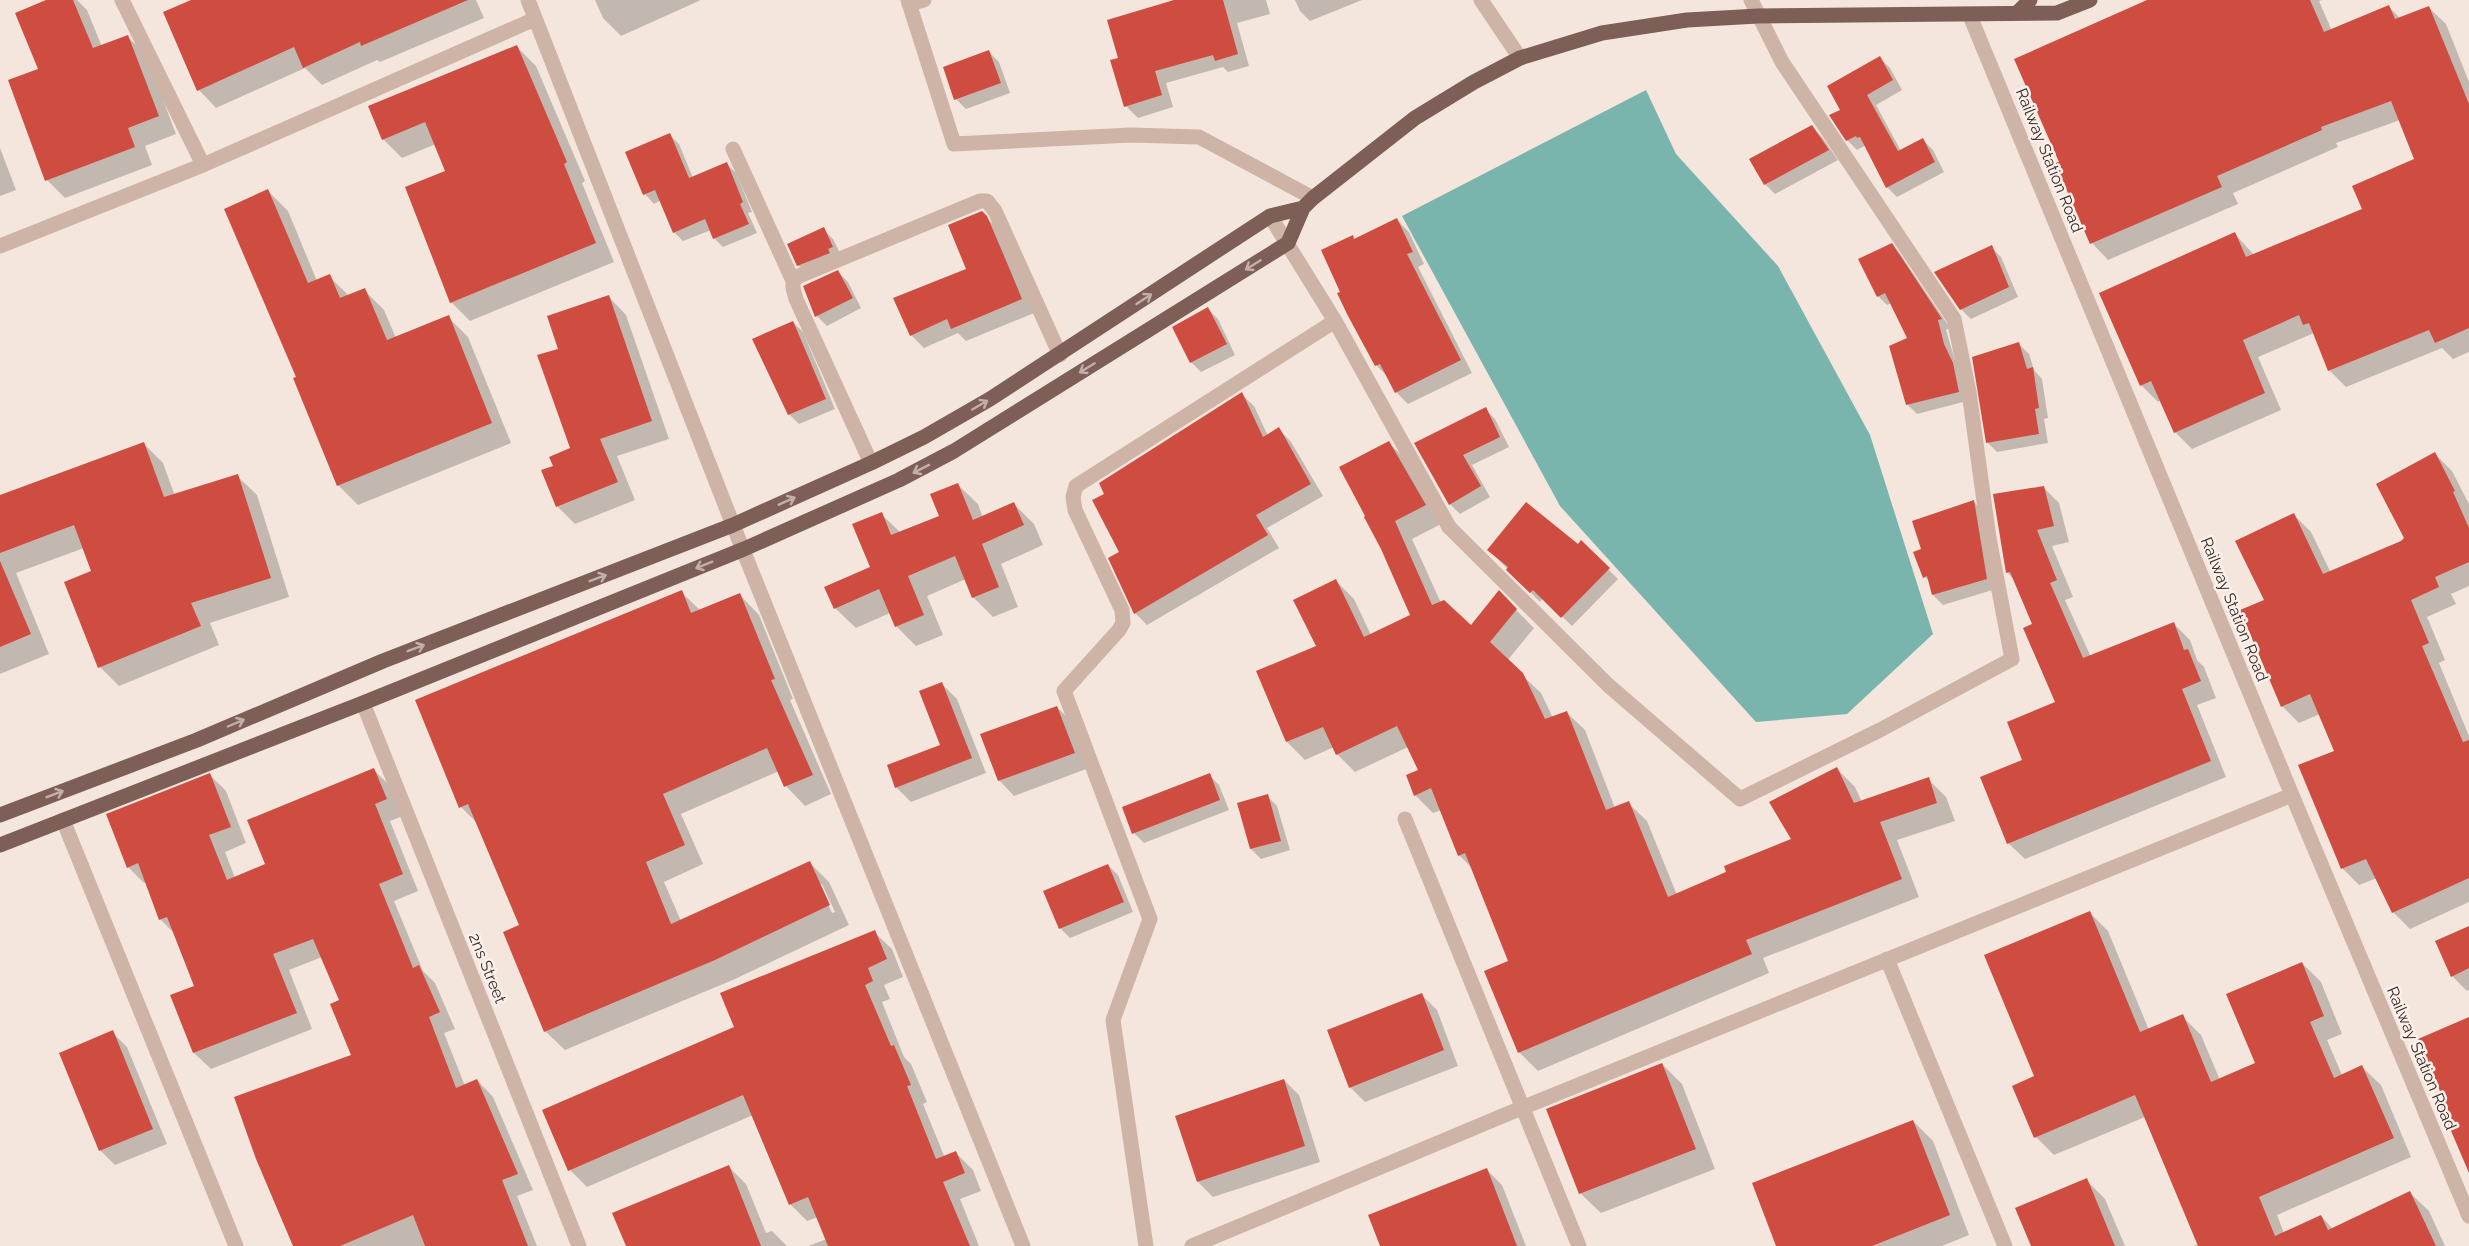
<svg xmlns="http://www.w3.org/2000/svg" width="2469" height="1246" font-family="Raleway,sans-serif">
	<rect width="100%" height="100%" fill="#f4e6dd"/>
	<path fill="#79b4ad" d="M1646,90L1676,154L1778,266L1870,435L1933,634L1847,714L1756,722L1560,506L1402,216Z"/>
	<path fill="#0003" fill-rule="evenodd" d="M50,0H77L87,10L102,47L128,37L146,55L176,134L145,146L152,165L65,198L47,180L40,70Z
		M194,0H476L484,18L380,62L377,60L322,85L305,68L216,108L199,90Z
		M595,0H701L621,36L603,18Z
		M1173,0H1266L1270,14L1237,23L1249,66L1228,72L1223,67L1166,83L1173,107L1138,118L1126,106L1120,59Z
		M1295,0H1362L1310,21L1300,11Z
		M2151,0H2322L2319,1L2332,31L2389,7L2401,19L2429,8L2446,24L2469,82V352L2453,359L2442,348L2346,387L2329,370L2314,333L2258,357L2281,410L2192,449L2175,432L2161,400L2158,402L2141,385L2235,234L2254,255L2363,209L2416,159L2400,120L2336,143L2338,147L2233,193L2238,204L2108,260L2092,243L2057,164L2061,162Z
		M517,47L536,66L585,181L582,183L614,262L470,321L451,302L447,172L436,144L402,158L383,139Z
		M989,52L999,62L1010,93L966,109L956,99Z
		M1880,58L1890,68L1902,90L1876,105L1901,151L1923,140L1933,150L1944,172L1897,197L1887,187L1866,145L1857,150L1847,140L1842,110Z
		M1812,127L1822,137L1838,160L1775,194L1765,184Z
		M670,135L679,144L693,178L727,164L736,173L752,212L748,213L757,233L723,247L714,238L711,230L683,241L674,232L661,200L654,204L645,194Z
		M0,148L16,190L0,196Z
		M268,191L288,211L317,281L329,276L349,296L364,290L384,310L396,338L448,317L468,337L511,443L358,505L338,485L298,378Z
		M982,213L995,226L1034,313L966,341L958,333L924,348L911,335L968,269Z
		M1397,220L1409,232L1424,264L1418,267L1472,373L1408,404L1396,392L1389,378L1376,365L1342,292L1352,237L1355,240Z
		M823,229L833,239L842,257L808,275L798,265Z
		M1891,245L1900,254L1950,328L1946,330L1967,401L1917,414L1907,404L1909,339L1892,303L1887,305L1878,296Z
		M1991,247L2001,257L2018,297L1971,319L1961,309Z
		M838,272L848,282L861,308L827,326L817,316Z
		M609,297L626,315L669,439L617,456L635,500L575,524L558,507L543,471L555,466L572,449L560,350Z
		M1208,309L1218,319L1235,355L1201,372L1191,362Z
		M793,322L803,332L835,409L799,424L789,414Z
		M2019,344L2029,354L2034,370L2042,379L2048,418L2044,419L2048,443L1997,452L1987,442Z
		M1241,394L1254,406L1268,436L1279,429L1291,442L1323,496L1267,528L1279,548L1147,625L1135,613L1106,494Z
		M1485,409L1495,419L1509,447L1472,465L1490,497L1460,514L1450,504L1416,444Z
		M1389,443L1407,461L1443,523L1412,539L1441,603L1471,627L1499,593L1534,628L1507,661L1541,693L1553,718L1566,712L1585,730L1615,808L1628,803L1647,821L1677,895L1793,840L1837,769L1855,787L1862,802L1928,779L1946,797L1955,821L1897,840L1919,897L1763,958L1769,973L1538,1071L1520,1053L1486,972L1510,962L1472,868L1459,855L1441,810L1433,813L1415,795L1420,771L1408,747L1355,772L1337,754L1334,747L1305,760L1287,742L1318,647L1335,580L1354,599L1371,635L1412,616L1383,549Z
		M144,444L163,463L175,496L237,476L257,495L289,597L210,623L219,645L119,686L100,667L93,572L84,548L16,573L49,654L0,674V497Z
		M2435,454L2452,471L2469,504V586L2451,594L2456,604L2427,617L2445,660L2439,663L2469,736V902L2410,929L2393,912L2377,878L2359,885L2342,868L2336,751L2320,714L2299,723L2282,706L2266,601L2294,515L2311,532L2331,573L2402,542L2406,539Z
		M958,485L978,504L983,518L1014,504L1034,524L1043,545L1001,564L1018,607L993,617L973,597L966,579L927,596L943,635L916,646L896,626L890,613L856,628L836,609L826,587L872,567L881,514L901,533L941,517Z
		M2043,487L2059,503L2069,542L2052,546L2073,597L2065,600L2091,657L2174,624L2190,640L2197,660L2204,667L2216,698L2197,705L2226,777L2025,859L2008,843L2024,760L2057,703L2033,625L2015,581L2007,572Z
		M1974,502L1983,512L1996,589L1943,605L1933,595L1930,582L1925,577L1923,550Z
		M1581,543L1618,579L1572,626L1543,598L1540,602L1489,550L1578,546Z
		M681,592L701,611L740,595L759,615L793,699L790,700L831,794L805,806L786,786L779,771L681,814L703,864L664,882L681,921L809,862L829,882L849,925L735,979L565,1050L545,1031L521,926L479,825L461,807ZM819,884H822L835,912L832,913Z
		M942,684L957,699L986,773L911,802L896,787L942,746Z
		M1057,707L1072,722L1089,768L1014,796L999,780Z
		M374,770L390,786L403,816L390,821L418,891L394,901L423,971L435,983L455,1029L444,1033L465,1086L477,1080L493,1097L533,1190L517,1196L537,1246H295L354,1056L340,1001L322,957L289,970L312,1029L211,1069L194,1053L172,996L196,987L175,934L160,919L146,882L144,883L128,867L210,775L226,791L246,843L225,852L235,878L267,865Z
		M1209,775L1219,785L1229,810L1144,843L1134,833Z
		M1267,796L1277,806L1290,850L1261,859L1251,849L1239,804Z
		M1108,865L1118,875L1133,912L1070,938L1060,928Z
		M2090,913L2108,931L2149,1030L2182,1016L2201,1035L2220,1080L2257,1064L2302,963L2321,982L2342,1034L2327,1040L2342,1075L2362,1067L2381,1085L2411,1157L2277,1215L2284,1233L2321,1216L2333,1229L2410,1193L2429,1211L2445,1246H2193L2199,1244L2145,1117L2054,1155L2036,1137V1077Z
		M2469,927V990L2467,991L2452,976Z
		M874,932L892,949L903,977L884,985L890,999L882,1002L904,1057L911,1064L927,1102L923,1104L945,1158L956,1153L973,1170L981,1191L960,1199L979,1246H808L827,1239L818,1217L807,1221L790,1204L753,1115L587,1187L570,1170L736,1028Z
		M1422,995L1437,1010L1458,1066L1365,1102L1350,1087Z
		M112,1032L127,1047L167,1144L115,1165L100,1150Z
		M1662,1064L1682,1084L1715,1169L1601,1213L1581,1194L1548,1109Z
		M1284,1080L1299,1095L1320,1162L1213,1197L1198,1182Z
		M1913,1121L1933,1141L1969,1235L1942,1246H1778Z
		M729,1167L746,1184L766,1233L772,1231L787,1246H627Z
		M1487,1170L1502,1185L1526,1246H1382Z
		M2086,1180L2105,1199L2125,1246H2033Z"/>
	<path fill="#cf4c40" d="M46,0H73L93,48L128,35L159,116L128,128L135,147L45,181L8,80L38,69L15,13Z
		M191,0H468L361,46L360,42L303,68L294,47L197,91L163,12Z
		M1174,0H1223L1238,54L1215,61L1213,55L1155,71L1162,95L1124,107L1110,60L1118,58L1107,20Z
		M2147,0H2310L2324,32L2389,5L2395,19L2429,6L2469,104V328L2435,343L2429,330L2328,371L2309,323L2303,325L2299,315L2243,340L2265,393L2174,433L2151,381L2140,386L2099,293L2235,232L2246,257L2362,209L2352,186L2414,159L2391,101L2321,127L2322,130L2217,176L2222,187L2090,244L2055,163L2059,162L2014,59Z
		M517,45L567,162L564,164L596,243L450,303L405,187L445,171L425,122L382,140L368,106Z
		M989,50L1001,83L954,100L943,67Z
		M1880,56L1893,80L1867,95L1898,151L1923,138L1935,162L1886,188L1860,137L1857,138L1856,136L1846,141L1829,115L1840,110L1827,86Z
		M1812,125L1829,150L1764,185L1749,159Z
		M670,133L689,178L727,162L743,202L740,204L749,224L713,239L705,219L673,233L655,190L643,195L625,152Z
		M268,189L308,283L330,274L340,298L365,288L387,340L449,315L492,423L337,486L293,378L296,377L224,209Z
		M982,211L987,216L1005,258L1022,299L951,329L947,319L910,336L893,298L966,269L948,225Z
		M1397,218L1413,252L1407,254L1461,360L1395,393L1380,364L1375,366L1347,314L1337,293L1340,292L1321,250L1353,235L1354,239Z
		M824,227L833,247L828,249L830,253L797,266L787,244Z
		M1892,243L1942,319L1938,320L1944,344L1953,363L1959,392L1906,405L1889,346L1907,338L1885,293L1877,297L1858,259Z
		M1992,245L2009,287L1960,310L1934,272Z
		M838,270L853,298L815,317L803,286Z
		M609,295L652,421L600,439L618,482L556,507L541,470L553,466L549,457L570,448L537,355L558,349L547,316Z
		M1208,307L1227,344L1190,363L1172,327Z
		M793,321L826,399L788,415L752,339Z
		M2019,342L2027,369L2033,367L2039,408L2035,409L2039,434L1986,443L1972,357Z
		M1242,392L1263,437L1279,427L1311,484L1256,515L1268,535L1134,614L1108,558L1119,552L1092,500L1104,494L1099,483Z
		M1486,407L1500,437L1463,455L1481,486L1449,505L1414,443Z
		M1389,441L1426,505L1395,521L1432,605L1444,600L1471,625L1499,590L1517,609L1490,642L1523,673L1545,719L1567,711L1606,810L1629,801L1668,897L1726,872L1724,866L1791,839L1769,802L1837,767L1854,803L1929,777L1937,803L1880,822L1902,879L1746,940L1752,954L1518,1053L1484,971L1508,961L1465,853L1458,856L1431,788L1414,796L1406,775L1418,770L1397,726L1336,755L1323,727L1286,742L1256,671L1316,646L1293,600L1336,579L1364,637L1410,615L1381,549L1364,517L1365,516L1339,467Z
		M144,442L164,497L238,474L271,578L191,603L201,626L98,668L64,582L91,571L74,525L0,553V495Z
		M2435,452L2455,491L2453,492L2469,528V562L2435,577L2439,587L2411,600L2429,643L2422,646L2463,742L2469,740V878L2392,913L2366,859L2341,869L2298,765L2334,751L2310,694L2281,707L2240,610L2264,600L2235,541L2294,513L2323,574L2401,541L2404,538L2376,484Z
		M958,483L973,520L1014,502L1024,525L982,544L999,587L972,598L955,556L908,576L924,615L895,627L879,589L834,609L824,587L870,567L852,524L882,512L891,535L939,516L930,494Z
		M2044,486L2054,526L2037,530L2057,580L2050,583L2083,658L2174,622L2184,650L2188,649L2201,681L2182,689L2211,761L2007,844L1980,777L2022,760L2007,722L2055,702L2023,628L2032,624L2010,572L2006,573L1993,494Z
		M1974,500L1987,579L1932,595L1927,576L1923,578L1913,552L1921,549L1912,521Z
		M1526,502L1578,544L1581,540L1610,568L1561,618L1533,590L1530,593L1506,570L1508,567L1487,550Z
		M0,561L31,634L0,647Z
		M682,590L691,613L740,593L775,679L771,680L813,775L784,787L767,748L663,794L685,845L646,862L671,924L810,861L830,905L715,960L544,1032L503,932L519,925L468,804L459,808L415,700Z
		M942,682L972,758L895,788L887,765L940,745L919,691Z
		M1057,706L1075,753L998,781L980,734Z
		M374,768L387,799L375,804L403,874L379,884L413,968L419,965L440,1012L429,1017L456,1088L477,1079L518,1174L502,1180L528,1246H425L413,1215L340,1246H293L256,1159L234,1097L351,1055L330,1004L339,1000L313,939L273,954L297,1013L193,1053L170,995L194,986L167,917L159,920L138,863L127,868L106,814L210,773L231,827L209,835L227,880L265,864L247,820Z
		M1210,773L1220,800L1132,834L1122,807Z
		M1268,794L1281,841L1250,849L1237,803Z
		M1108,864L1124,902L1059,929L1043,891Z
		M2090,911L2140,1032L2183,1014L2211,1082L2255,1063L2226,994L2302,962L2324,1016L2310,1022L2334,1078L2362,1065L2394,1138L2259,1197L2275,1236L2321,1215L2328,1230L2410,1191L2436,1246H2198L2135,1095L2034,1138L2012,1086L2034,1076L1984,955Z
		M2469,926V968L2451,977L2435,941Z
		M875,930L887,959L868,968L873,981L865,985L891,1046L894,1045L911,1085L907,1086L936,1159L956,1151L965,1173L943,1182L970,1246H828L808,1197L789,1205L743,1095L568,1171L542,1110L734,1027L720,993Z
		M1422,993L1444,1050L1349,1088L1327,1030Z
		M2469,1017V1173L2440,1105L2445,1103L2418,1039Z
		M113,1030L153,1129L99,1151L59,1053Z
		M1662,1063L1696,1149L1579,1194L1546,1109Z
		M1284,1079L1305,1146L1197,1182L1175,1116Z
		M1913,1120L1950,1215L1872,1246H1776L1752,1183Z
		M729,1165L761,1246H626L612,1213Z
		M1487,1168L1517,1246H1380L1368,1215Z
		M2087,1178L2115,1246H2031L2015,1208Z"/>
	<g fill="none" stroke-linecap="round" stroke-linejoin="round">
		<path stroke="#ceb3a7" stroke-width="15" d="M122,0L203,165
			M528,0L733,525L1023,1246
			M908,0L954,144L1131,135L1199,137L1313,198
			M1481,0L1520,58
			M909,4L924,0
			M1970,16L2292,795L2469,1216
			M733,149L793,281
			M1270,216L1335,321L1449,527L1608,685L1740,799L1880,730L2012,659L1989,538L1969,392L1954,319L1782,62L1751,0
			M0,246L203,165L535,19
			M871,463L796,299L793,288V281L799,276L980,201H987L995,211L1060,355
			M363,703L579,1246
			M1405,819L1579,1246
			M63,820L236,1246
			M1887,959L2005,1246
			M1146,1246L1113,1020L1150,919L1064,691L1119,630L1123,623L1122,610L1075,510L1073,497L1076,486L1335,321
			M1192,1246L1524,1107L2292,795"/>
		<path stroke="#7d5f58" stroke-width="15" d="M2017,13L2030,0
			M0,815L197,740L383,661L733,525L871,463L924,437L990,399L1270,216L1303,208
			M0,845L363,703L744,549L899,480L954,451L1288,243L1303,208L1313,198L1415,118L1474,82L1520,58L1602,33L1687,20L1758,16L2057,13L2090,0"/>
	</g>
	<defs><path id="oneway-shaft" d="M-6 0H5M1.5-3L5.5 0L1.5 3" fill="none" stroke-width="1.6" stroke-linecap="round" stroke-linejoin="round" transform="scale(1.5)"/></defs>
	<g stroke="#c2afa8">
		<use href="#oneway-shaft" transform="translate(1253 265) rotate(148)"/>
		<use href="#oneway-shaft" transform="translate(1144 299) rotate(-33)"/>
		<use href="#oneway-shaft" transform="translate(1087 368) rotate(148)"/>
		<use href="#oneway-shaft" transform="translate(980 405) rotate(-30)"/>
		<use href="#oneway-shaft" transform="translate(921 469) rotate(153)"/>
		<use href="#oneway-shaft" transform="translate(787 501) rotate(-24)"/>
		<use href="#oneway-shaft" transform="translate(704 565) rotate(158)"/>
		<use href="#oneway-shaft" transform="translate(598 578) rotate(-21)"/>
		<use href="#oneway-shaft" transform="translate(416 648) rotate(-21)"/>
		<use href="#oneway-shaft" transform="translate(236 723) rotate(-23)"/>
		<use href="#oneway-shaft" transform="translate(55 794) rotate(-21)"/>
	</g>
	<g text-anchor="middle" stroke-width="5" stroke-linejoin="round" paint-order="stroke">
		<g font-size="16" fill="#3a2b28" stroke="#fbf0ea">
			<text transform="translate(2050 160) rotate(68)" y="6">Railway Station Road</text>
			<text transform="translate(2235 609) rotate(68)" y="6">Railway Station Road</text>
			<text transform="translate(488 968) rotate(68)" y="6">2ns Street</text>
			<text transform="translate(2422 1058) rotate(67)" y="6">Railway Station Road</text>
		</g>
	</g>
</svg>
